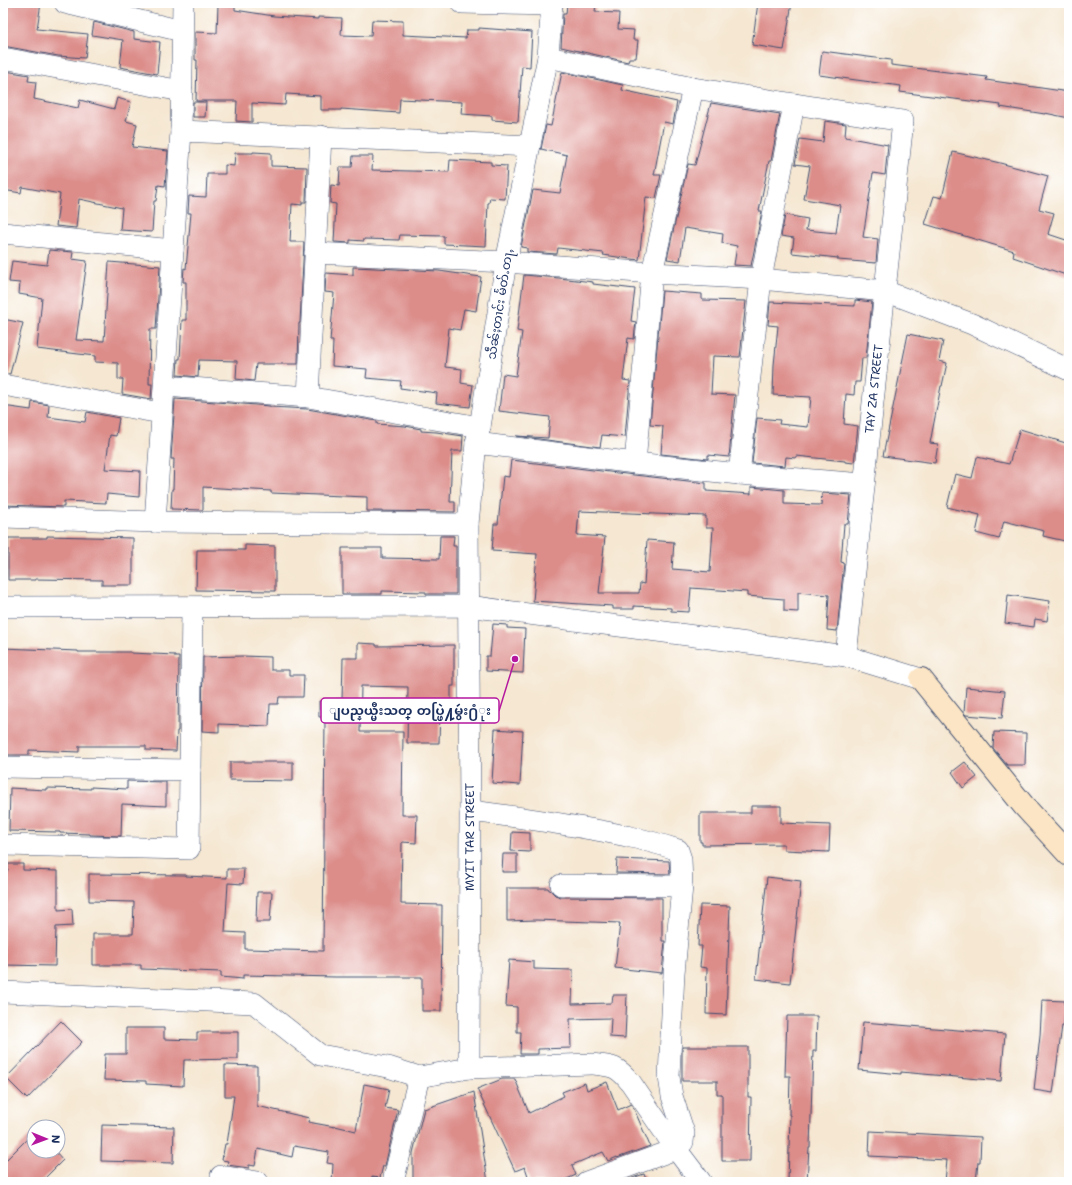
<svg xmlns="http://www.w3.org/2000/svg" width="1072" height="1185" font-family="'Shantell Sans','Noto Sans Myanmar',sans-serif">
	<rect width="100%" height="100%" fill="#fff"/>
	<filter id="ink" filterUnits="userSpaceOnUse"><feTurbulence type="fractalNoise" baseFrequency=".025" numOctaves="2"/><feDisplacementMap in="SourceGraphic" scale="8" xChannelSelector="R" yChannelSelector="G"/><feConvolveMatrix kernelMatrix="1 2 1 2 8 2 1 2 1" color-interpolation-filters="sRGB"/></filter>
	<filter id="wash" filterUnits="userSpaceOnUse"><feTurbulence type="fractalNoise" baseFrequency=".012" numOctaves="4" result="noise"/><feDisplacementMap in="SourceGraphic" scale="16" xChannelSelector="R" yChannelSelector="G"/><feGaussianBlur stdDeviation="0.9" result="paint"/><feColorMatrix in="noise" values="0 0 0 0 0 0 0 0 0 0 0 0 0 0 0 0 0 1.4 0 .05"/><feComposite in="paint" operator="in"/></filter>
	<g filter="url(#wash)">
		<rect width="100%" height="100%" fill="#f5e7d1"/>
		<g id="blocks">
			<path fill="#dc8d8a" fill-rule="evenodd" d="M7,3H41L37,29L88,34L85,58L58,56L3,46V30Z
				M567,3H596L595,12L619,13L618,29L634,30L633,40H638L636,58H629L628,62L561,47L563,14H566Z
				M758,3H792L784,50L752,45Z
				M218,4L235,5V10L274,16L318,19V17L342,18L341,35L371,36L372,20L403,21V35L466,38L467,30H479V28L532,32L530,67L522,66L518,122L492,120V116L461,114L462,102L400,99L399,113L341,109V110H321V96L286,94L285,105L252,103V122L236,121L237,101H196L197,60H195V32L217,33Z
				M94,22L134,32V39L160,42L157,74L120,67L123,40L92,35Z
				M822,51L891,60V65L987,77L986,80L1069,92V118L1045,113V114L1000,107L1001,105L900,92L901,86L819,75Z
				M5,71L29,75L28,81L36,82L34,99L78,108L80,100L114,109L117,98L131,102L126,121L137,124L132,147L168,151L165,186L158,185L156,201H154L152,232L120,230L122,208L79,199L76,228L56,226L60,194L22,187L21,193L3,190V87Z
				M562,72L623,85L622,90L677,102L673,124L664,122L654,175H661L656,198L646,197L639,260L603,255L604,253L558,248L557,254L527,252V248L521,247L533,190L560,193L567,155L541,149L546,125L551,126Z
				M193,102H206L205,117H193Z
				M711,103L780,114L771,161H769L759,211H762L751,266L734,265L737,246L722,243L723,234L685,228L680,261L667,259L688,164L695,165Z
				M825,121L846,124L845,137L888,145L885,175L873,173L863,237L878,239L876,263L838,260V258L792,253L794,238L781,236L785,215L808,219L806,230L836,233L840,205L804,199L810,166L795,164L800,139L823,142Z
				M253,152L271,153V166L307,167L306,202H302V205L292,204L290,242H304L300,323H299L298,364H256L254,381L236,379L237,361L199,360L198,377L177,375L178,359H180L182,320H186V282H183L184,268L186,269L191,213H188L189,196L206,197L207,174H225V165L234,166L235,153H253Z
				M953,152L1000,163L1048,176L1039,209L1054,213L1048,234L1069,241V276L1013,257L1014,251L925,224L934,196L942,198Z
				M353,156H373L372,170L449,172L450,160L491,162V165L507,166L505,199L490,198L489,203H488L486,246L444,244V236L400,235L399,240L364,239V241L350,240V243L334,242L336,204L330,203L331,185L339,186L340,167H352Z
				M49,250L73,252L72,259L87,261L76,340L104,341L109,262L160,266L156,329H150L149,384H152L151,399L122,394L123,379H118V363L95,362V356L37,349L42,298L19,294L20,283L9,282L12,261L47,265Z
				M353,267L439,271L481,277L476,311L464,309L460,330L449,328L445,367L462,369L461,383L473,385L470,407L436,403L437,393L400,388L401,381L366,378L367,369L332,366L333,341H330L334,293L325,292L326,273L353,275Z
				M524,275L559,278L593,282V284L635,289L631,321L636,322L634,339L628,338L623,380L630,381L625,437L602,435L600,447L516,436L548,438L550,417L499,411L503,374L516,376L522,332L517,331Z
				M662,291L702,294V300L746,301L740,357L713,356L711,394L735,395L729,457L708,455V459L661,454L663,426L650,425Z
				M855,300L872,302L866,358H862L860,382H855L854,395L846,394L844,424L858,426L854,463L845,462V461L796,456V458L786,457L785,466L752,463L757,418L780,420L779,424L808,427L811,397L773,395L774,365L778,326L768,325L770,302L855,306Z
				M3,319L23,323L10,374L3,373Z
				M908,334L943,341L939,361L947,363L942,386H941L930,443L938,444L935,463L883,456Z
				M175,399L270,406V407L307,409L377,421V424L405,426L421,429V431L436,432L463,436L462,451H452L450,502H455V512L367,511V497L271,493V491L203,487V510L171,509L172,489H173L174,459H171Z
				M32,402L49,405L48,417L85,422L87,412L119,418L116,436L110,435L105,469L140,471L139,497L107,494L106,503L64,501V507L3,505V406L31,410Z
				M1020,429L1069,444V542L1043,536L1044,531L1004,521L999,539L976,533L980,515L947,507L955,474L972,478L977,457L1009,464Z
				M511,460L634,475L706,483V491L751,494V487L784,490V504L821,505L822,493L851,495L848,524H844L841,562L844,563L837,631L827,630L829,595L798,592V612L784,611V599L747,596V592L691,588L689,612L671,611V608L634,606V609H613V606L533,601L537,554L492,551L494,524H498L503,476L509,477ZM579,511L706,516V528H713L710,572L672,569L674,542L647,540L644,584L640,583L639,593H599L605,537L577,535Z
				M47,536L133,538V585H102V580L35,579V580H8V538H47Z
				M440,536H454L453,546H456V594H426V592L382,591V594H342V548H382V558L439,559Z
				M245,545L275,546V591L196,590L197,550H245Z
				M1008,595L1050,601L1047,621L1035,619L1034,627L1005,623Z
				M493,624L507,625V628L525,629L523,673L486,671V656H490Z
				M358,643L376,644V646L454,645V686H451V709H440L439,743H407L408,687L361,686L360,732H403L402,815H417L416,843L402,842L401,904L442,905L441,1011H422V977H336L243,975V979L221,977V972L141,969V965H93V934H133L134,902L89,901V874L186,875V876L227,878V869H244L243,884L228,883L225,932L245,933V949L323,951L325,717H319V701H342L343,658H358Z
				M3,648L78,651V652H131V653L175,655V657H179L178,731H177L176,751L146,750V746H79V752L29,750V755H3Z
				M242,656L271,657V670H289V675H304L303,697H279L278,704H270L269,726L219,724V732L202,731L203,657Z
				M966,687L1005,691L1002,718L966,715L964,713Z
				M495,729L523,731L520,785L492,783Z
				M994,732L1026,733L1025,765H1007L993,748Z
				M230,762H293V781L230,780Z
				M965,762L977,777L963,788L952,772Z
				M127,781L166,782V806L122,804L121,836L90,835V834L60,833V832L9,831L10,788L46,790V788L91,789V787L127,789Z
				M751,806H781V823L830,825L829,852L784,850V844L702,845V842H700V813H751Z
				M512,832L530,833V852L511,851Z
				M503,854H517V872H502Z
				M617,859L669,861L670,874L616,873Z
				M8,864H23V870L58,871V910L72,909L73,926L56,927L55,966L3,965V871H8Z
				M767,877L801,881L790,983L756,979Z
				M507,888H548L549,890H550L555,895L561,897L662,898V941H665L662,973L615,968L620,923L536,920L507,921Z
				M257,892H272L270,922H256Z
				M700,905L730,906L726,1015L706,1014L707,968L700,967L702,946H698Z
				M509,960L534,962V969L573,970L572,1004L612,1003L613,995H627L625,1038L610,1037L611,1018L570,1019L571,1048L538,1049V1054H520L521,1032H517V1007L506,1006Z
				M1042,1000L1065,1001L1064,1026H1062L1053,1093L1034,1090L1040,1036Z
				M787,1016H817L816,1051H813L810,1147H809L807,1182H788L790,1115H789L790,1076H785Z
				M61,1021L82,1042L27,1099L6,1078Z
				M863,1022L1005,1034L1001,1081L901,1072V1074L859,1070Z
				M126,1028H164V1039L197,1040V1032H238V1059L184,1060L183,1086L146,1084V1081L104,1080L105,1054H126Z
				M682,1047H748V1097H751L750,1161H722V1094H717V1081H682Z
				M225,1065L257,1066V1106L309,1118L308,1122L335,1127V1126L356,1131L364,1084L389,1089L385,1108L398,1110L385,1166H383L380,1178L372,1177L371,1182H332L333,1164L327,1163L329,1152L294,1146L292,1157L258,1149L255,1166L249,1165V1168L227,1165L228,1161L222,1160L225,1144H227L234,1096H225Z
				M502,1079H515L529,1113L564,1096L562,1092L585,1083L587,1090L607,1082L618,1110L631,1104L634,1109L650,1146L617,1158V1157L608,1161L603,1152L572,1165L576,1175L560,1182H530L525,1167L515,1171L477,1089Z
				M474,1092L488,1182H455L454,1178L413,1180V1153L424,1109Z
				M102,1125L174,1127L173,1163L101,1161Z
				M870,1131L981,1137L980,1162H978L976,1182H945L947,1160L869,1156Z
				M34,1132V1151H55L63,1160L41,1182H3V1163Z
				M644,1174L647,1182H628L627,1180Z"/>
		</g>
	</g>
	<g filter="url(#ink)">
		<use href="#blocks" fill-opacity="0" stroke="#3c4b6f" stroke-width="1"/>
		<g fill="none" stroke-linecap="round" stroke-linejoin="round">
			<defs>
				<g id="street">
					<path d="M65,3L182,31"/>
					<path d="M462,3L552,5"/>
					<path d="M548,57L693,88L903,121L846,656"/>
					<path d="M3,58L182,91"/>
					<path d="M181,131L530,146"/>
					<path d="M3,233L173,250"/>
					<path d="M315,253L506,262L652,273L761,279L885,291L972,324L1069,370"/>
					<path d="M3,385L161,413"/>
					<path d="M165,386L308,397L480,427"/>
					<path d="M308,397L321,136"/>
					<path d="M476,443L635,463L739,474L864,484"/>
					<path d="M635,463L652,273L693,88"/>
					<path d="M739,474L761,279L794,104"/>
					<path d="M3,517L155,522L468,524"/>
					<path d="M155,522L181,131L183,3"/>
					<path d="M3,607L468,606L846,656L921,679"/>
					<path d="M3,767L190,770"/>
					<path d="M470,811C507,815 543,821 579,827C613,833 646,839 678,850L681,859L682,886L674,973L669,1077L672,1096L684,1133L683,1142L676,1149L586,1182"/>
					<path d="M3,845L189,849L192,607"/>
					<path d="M561,885L682,886"/>
					<path d="M3,992L254,1003L320,1055L388,1067L419,1077L469,1068L592,1064C613,1066 617,1066 631,1083L676,1149L701,1182"/>
					<path id="s1" d="M469,1068L470,811L468,524L476,443L480,427L506,262L548,57L552,3"/>
					<path d="M221,1176L258,1182"/>
					<path d="M393,1182L419,1077"/>
				</g>
				<path id="secondary" d="M921,679L1024,806L1069,855"/>
			</defs>
			<use href="#street" stroke="#3c4b6f" stroke-width="22"/>
			<use href="#secondary" stroke="#3c4b6f" stroke-width="24"/>
			<use href="#street" stroke="#fff" stroke-width="21"/>
			<use href="#secondary" stroke="#fce5c4" stroke-width="22"/>
		</g>
	</g>
	<g text-anchor="middle" stroke-width="4" stroke-linejoin="round" paint-order="stroke">
		<g font-size="12" fill="#1b2f5e" stroke="#fff">
			<text transform="translate(500 304) rotate(-81)" y="4">သဵၼ်ႈတၢင်း မႅတ်ႉတႃႇ</text>
			<text transform="translate(874 389) rotate(-84)" y="4">TAY ZA STREET</text>
			<text dy="4" stroke="none"><textPath href="#s1" startOffset="231">MYIT TAR STREET</textPath></text>
		</g>
	</g>
	<path fill="none" stroke="#b5179e" stroke-width="1.5" d="M515 659L499 711"/>
	<circle fill="#b5179e" stroke="#fff" stroke-width="1.5" cx="515" cy="659" r="4"/>
	<rect fill="#fff" stroke="#b5179e" stroke-width="1.5" x="321" y="698" width="178" height="25" rx="4"/>
	<g font-size="13" text-anchor="middle" font-weight="bold" fill="#1b2f5e">
		<text x="410" y="715">ျပည္နယ္မီးသတ္ တပ္ဖြဲ႔မွဴး႐ံုး</text>
	</g>
	<rect width="1072" height="1185" fill="none" stroke="#fff" stroke-width="16"/>
	<g transform="translate(46 1139) rotate(91)"><circle r="19" fill="#ffffff" stroke="#a4acbf"/>
	<path d="M0-3L7 15L0 10L-7 15Z" fill="#b5179e"/>
	<text y="-6" font-size="11" font-weight="bold" text-anchor="middle" fill="#1b2f5e">N</text>
	</g>
</svg>
